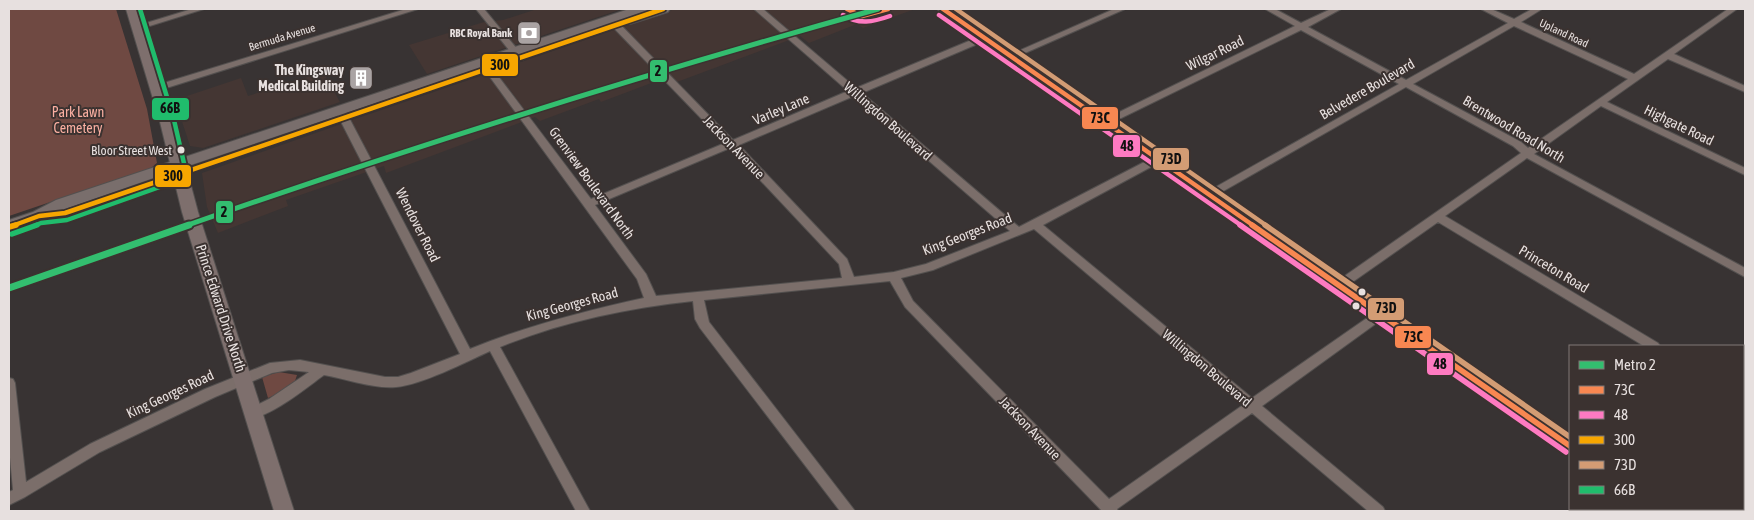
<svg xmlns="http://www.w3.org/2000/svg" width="1754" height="520" font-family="'Asap Condensed',sans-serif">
	<rect width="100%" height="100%" fill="#383333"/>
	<path fill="#443633" d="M537,9H622L427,74L409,45L484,22L503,20Z
		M675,9H915L863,28L857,24L809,43L800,36L669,85L662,79L601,102L599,99L540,121L535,117L386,173L384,166L286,200L288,206L218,233L207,207L202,173L361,117Z
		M323,72L340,102L203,148L190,146L175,100L241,78L248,96Z"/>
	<path fill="#6f4942" d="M9,9H116L147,109L157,163L151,168L9,216Z
		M279,372L297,375L295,381L275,395L268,398L262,377Z"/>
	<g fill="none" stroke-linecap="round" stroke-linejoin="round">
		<defs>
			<path id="street" d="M192,9H204L140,29H134L133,27Z
				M406,9H418L160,90H154L152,88L154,86Z
				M476,9H484L523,56V60H517Z
				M754,9H763L856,88L981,36H987V40L862,93L1019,227L1154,157H1162L1163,159L1162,161L1043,225L1252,398L1377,311H1385L1387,314L1385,317L1262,406L1383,507L1385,511H1368L1252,413L1117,509L1118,511H1102L905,307L890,281L704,300L709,322L855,511H840L700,328L695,319L693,301C627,308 561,322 500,347L590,511H576L490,351C466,362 421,385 396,387C373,389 347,379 324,375C310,385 265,422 249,417L248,413L249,409L269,399L309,372L289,370L272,373L215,397L100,452L25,497L9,505V492L13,490L9,447V378L13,379L15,383L26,482L90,444L205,389L270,363L300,360L385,377H398L411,373L460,354L335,110L337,108L340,107L345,110L470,349C526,326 585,311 644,298L637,279L479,62L480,60H486L591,199L725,143L607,21V17H613L733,140L848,91ZM854,96L1010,231L926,264L894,272L854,277L847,259L739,145ZM730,148L839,264L842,278L656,296L646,274L595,205ZM1034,229L1243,405L1109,499L913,301L901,278L933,270Z
				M1114,9H1125L1014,58H1008L1007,56Z
				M1265,9H1275L1301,23L1331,9H1341L1308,27L1406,80L1508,23L1481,9H1491L1514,19L1532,9H1542L1521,22L1634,74L1728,9H1737L1674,54L1745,86V92L1668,59L1607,102L1745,168V175L1601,106L1534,154L1745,268V277L1527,158L1445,216L1658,343L1660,346H1644L1438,222L1344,288H1336L1334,285L1336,282L1521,153L1513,146L1406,87L1213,197H1205L1204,195L1205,193L1399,84L1301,30L1109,124H1103L1101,122L1103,120L1295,26ZM1514,26L1628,79L1528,148L1521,142L1413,84Z
				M1743,394L1745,395V406H1743Z"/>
			<path id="secondary" d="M126,9H138L174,122L198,212L294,511H274L182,212L160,122Z
				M937,9H951L1570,436V454L1563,452Z
				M1650,509H1672L1673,511H1651Z"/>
			<path id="primary" d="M629,9H670L668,12L630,24L625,23L623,20L182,168L68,208L45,220L9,233V220L33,212L56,200Z"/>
		</defs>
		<use href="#street" stroke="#53504f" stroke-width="2"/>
		<use href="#secondary" stroke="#53504f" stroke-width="2"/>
		<use href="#primary" stroke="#53504f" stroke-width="2"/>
		<use href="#street" fill="#7b6e6a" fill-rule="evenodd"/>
		<use href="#secondary" fill="#7e6f6d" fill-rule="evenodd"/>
		<use href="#primary" fill="#796e6c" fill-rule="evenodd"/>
		<defs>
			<path id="bus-1-far1" d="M847,9L862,16L888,9
				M943,9L1254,226"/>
			<path id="bus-1" d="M1252,225L1570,446"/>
			<path id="bus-2-far1" d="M843,15C859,25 873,22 890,16
				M939,15L1242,226"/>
			<path id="bus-2" d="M1240,225L1566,452"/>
			<path id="bus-3-far1" d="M12,226L39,216L65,213L663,9"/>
			<path id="bus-3" d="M9,227L16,225"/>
			<path id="bus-4-far1" d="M956,9L1267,226"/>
			<path id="bus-4" d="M1265,225L1570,437"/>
			<path id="bus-5-far1" d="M34,226L41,223L67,220L185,178L186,172L174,120L140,9"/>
			<path id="bus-5" d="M12,234L37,225"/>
		</defs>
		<use href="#bus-1-far1" stroke="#3b3230" stroke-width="8"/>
		<use href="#bus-1" stroke="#3b3230" stroke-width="9"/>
		<use href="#bus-2-far1" stroke="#3b3230" stroke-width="8"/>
		<use href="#bus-2" stroke="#3b3230" stroke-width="9"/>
		<use href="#bus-3-far1" stroke="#3b3230" stroke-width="8"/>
		<use href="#bus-3" stroke="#3b3230" stroke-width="9"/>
		<use href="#bus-4-far1" stroke="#3b3230" stroke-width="8"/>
		<use href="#bus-4" stroke="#3b3230" stroke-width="9"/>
		<use href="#bus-5-far1" stroke="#3b3230" stroke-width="8"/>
		<use href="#bus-5" stroke="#3b3230" stroke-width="9"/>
		<use href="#bus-1-far1" stroke="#f88751" stroke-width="4.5"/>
		<use href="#bus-1" stroke="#f88751" stroke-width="5.5"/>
		<use href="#bus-2-far1" stroke="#fe7ac1" stroke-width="4.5"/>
		<use href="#bus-2" stroke="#fe7ac1" stroke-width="5.5"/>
		<use href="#bus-3-far1" stroke="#f7a600" stroke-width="4.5"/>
		<use href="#bus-3" stroke="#f7a600" stroke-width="5.5"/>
		<use href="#bus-4-far1" stroke="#d39c74" stroke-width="4.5"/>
		<use href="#bus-4" stroke="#d39c74" stroke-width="5.5"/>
		<use href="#bus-5-far1" stroke="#20bc6c" stroke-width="4.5"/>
		<use href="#bus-5" stroke="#20bc6c" stroke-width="5.5"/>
		<defs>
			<path id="metro-1-far1" d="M185,226C414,146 645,74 878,9"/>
			<path id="metro-1" d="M9,288L189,225"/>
		</defs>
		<use href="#metro-1-far1" stroke="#3b3230" stroke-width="8"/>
		<use href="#metro-1" stroke="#3b3230" stroke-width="11"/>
		<use href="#metro-1-far1" stroke="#33be6f" stroke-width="5"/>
		<use href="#metro-1" stroke="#33be6f" stroke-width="7"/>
	</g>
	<defs>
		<symbol id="bank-square" viewBox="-11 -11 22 22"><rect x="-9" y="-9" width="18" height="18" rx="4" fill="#aaa3a3" stroke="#3b3230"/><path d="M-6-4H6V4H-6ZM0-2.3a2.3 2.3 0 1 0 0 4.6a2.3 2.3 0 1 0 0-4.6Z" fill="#fff"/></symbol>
		<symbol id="building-square" viewBox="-11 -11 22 22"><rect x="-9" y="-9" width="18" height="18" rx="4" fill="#aaa3a3" stroke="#3b3230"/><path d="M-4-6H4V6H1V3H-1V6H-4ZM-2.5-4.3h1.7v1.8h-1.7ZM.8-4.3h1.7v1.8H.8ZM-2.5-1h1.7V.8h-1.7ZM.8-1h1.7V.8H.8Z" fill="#fff"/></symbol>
	</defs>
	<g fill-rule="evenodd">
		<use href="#bank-square" x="515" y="19" width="28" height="28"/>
		<use href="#building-square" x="347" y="64" width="28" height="28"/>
	</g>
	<g fill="#e7e0df" stroke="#3b3230" stroke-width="2">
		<circle cx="181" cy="150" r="4.5"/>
		<circle cx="1362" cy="292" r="4.5"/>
		<circle cx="1356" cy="306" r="4.5"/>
	</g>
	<g text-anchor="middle" stroke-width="4" stroke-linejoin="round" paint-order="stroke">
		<g font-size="11" font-weight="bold" fill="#e7e0df" stroke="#3b3230" text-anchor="end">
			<text x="512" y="37">RBC Royal Bank</text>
		</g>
		<g font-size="11" fill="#e7e0df" stroke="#3b3230">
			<text transform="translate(1564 33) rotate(25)" y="4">Upland Road</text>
			<text transform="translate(282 37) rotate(-17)" y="4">Bermuda Avenue</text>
		</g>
		<g font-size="13" fill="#e7e0df" stroke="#3b3230" text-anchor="end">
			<text x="172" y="155">Bloor Street West</text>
		</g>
		<g font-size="14" fill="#e7e0df" stroke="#3b3230">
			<text transform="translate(1215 53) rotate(-26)" y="5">Wilgar Road</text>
			<text transform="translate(1367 89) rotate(-30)" y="5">Belvedere Boulevard</text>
			<text transform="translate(781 109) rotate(-23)" y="5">Varley Lane</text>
			<text transform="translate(888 121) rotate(41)" y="5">Willingdon Boulevard</text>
			<text transform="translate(1679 125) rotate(26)" y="5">Highgate Road</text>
			<text transform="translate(1514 129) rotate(31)" y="5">Brentwood Road North</text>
			<text transform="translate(734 147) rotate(46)" y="5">Jackson Avenue</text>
			<text transform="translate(592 183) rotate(54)" y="5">Grenview Boulevard North</text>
			<text transform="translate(418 225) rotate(63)" y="5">Wendover Road</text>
			<text transform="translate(967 234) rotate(-21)" y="5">King Georges Road</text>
			<text transform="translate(1554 269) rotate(31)" y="5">Princeton Road</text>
			<text transform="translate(572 304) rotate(-15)" y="5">King Georges Road</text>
			<text transform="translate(221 308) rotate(72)" y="5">Prince Edward Drive North</text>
			<text transform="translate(1207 368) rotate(40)" y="5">Willingdon Boulevard</text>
			<text transform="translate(170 394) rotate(-25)" y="5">King Georges Road</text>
			<text transform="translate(1030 428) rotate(46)" y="5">Jackson Avenue</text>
		</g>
		<g font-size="14" font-weight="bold" fill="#e7e0df" stroke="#3b3230" text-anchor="end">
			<text x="344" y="75">The Kingsway<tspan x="344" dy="16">Medical Building</tspan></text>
		</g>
		<g font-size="14" fill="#faafa1" stroke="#3b3230">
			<text x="78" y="117">Park Lawn<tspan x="78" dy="16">Cemetery</tspan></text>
		</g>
	</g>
	<g stroke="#3b3230" stroke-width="2">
		<rect x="481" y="53" width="38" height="24" rx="5" fill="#f7a600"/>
		<rect x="649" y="59" width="19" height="24" rx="5" fill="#33be6f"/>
		<rect x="151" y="97" width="39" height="24" rx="5" fill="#20bc6c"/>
		<rect x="1081" y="106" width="38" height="24" rx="5" fill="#f88751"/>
		<rect x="1112" y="134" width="29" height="24" rx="5" fill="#fe7ac1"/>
		<rect x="1152" y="147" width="38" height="24" rx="5" fill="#d39c74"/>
		<rect x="154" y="164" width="38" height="24" rx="5" fill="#f7a600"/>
		<rect x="215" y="200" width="19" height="24" rx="5" fill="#33be6f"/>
		<rect x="1367" y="297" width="38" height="24" rx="5" fill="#d39c74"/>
		<rect x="1394" y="325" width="38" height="24" rx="5" fill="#f88751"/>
		<rect x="1426" y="352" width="28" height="24" rx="5" fill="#fe7ac1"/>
	</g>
	<g font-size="14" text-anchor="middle" font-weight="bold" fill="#111">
		<text x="500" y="70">300</text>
		<text x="658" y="76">2</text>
		<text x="170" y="113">66B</text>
		<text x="1100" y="123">73C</text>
		<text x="1127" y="151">48</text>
		<text x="1171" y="164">73D</text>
		<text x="173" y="181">300</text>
		<text x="224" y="217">2</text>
		<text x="1386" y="313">73D</text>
		<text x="1413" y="342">73C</text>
		<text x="1440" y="369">48</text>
	</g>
	<rect width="1754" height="520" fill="none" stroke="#e7e0df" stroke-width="20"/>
	<rect x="1569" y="345" width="175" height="165" fill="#3b3230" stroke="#807876"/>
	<rect x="1579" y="361" width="25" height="8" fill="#33be6f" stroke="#807876"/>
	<text x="1614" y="370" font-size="15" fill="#e7e0df">Metro 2</text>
	<rect x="1579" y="386" width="25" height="8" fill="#f88751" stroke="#807876"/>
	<text x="1614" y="395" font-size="15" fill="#e7e0df">73C</text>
	<rect x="1579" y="411" width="25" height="8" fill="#fe7ac1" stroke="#807876"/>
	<text x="1614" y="420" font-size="15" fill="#e7e0df">48</text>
	<rect x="1579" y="436" width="25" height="8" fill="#f7a600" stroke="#807876"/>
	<text x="1614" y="445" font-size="15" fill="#e7e0df">300</text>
	<rect x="1579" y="461" width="25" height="8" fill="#d39c74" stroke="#807876"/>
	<text x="1614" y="470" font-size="15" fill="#e7e0df">73D</text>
	<rect x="1579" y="486" width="25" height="8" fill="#20bc6c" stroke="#807876"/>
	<text x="1614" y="495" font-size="15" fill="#e7e0df">66B</text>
</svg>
